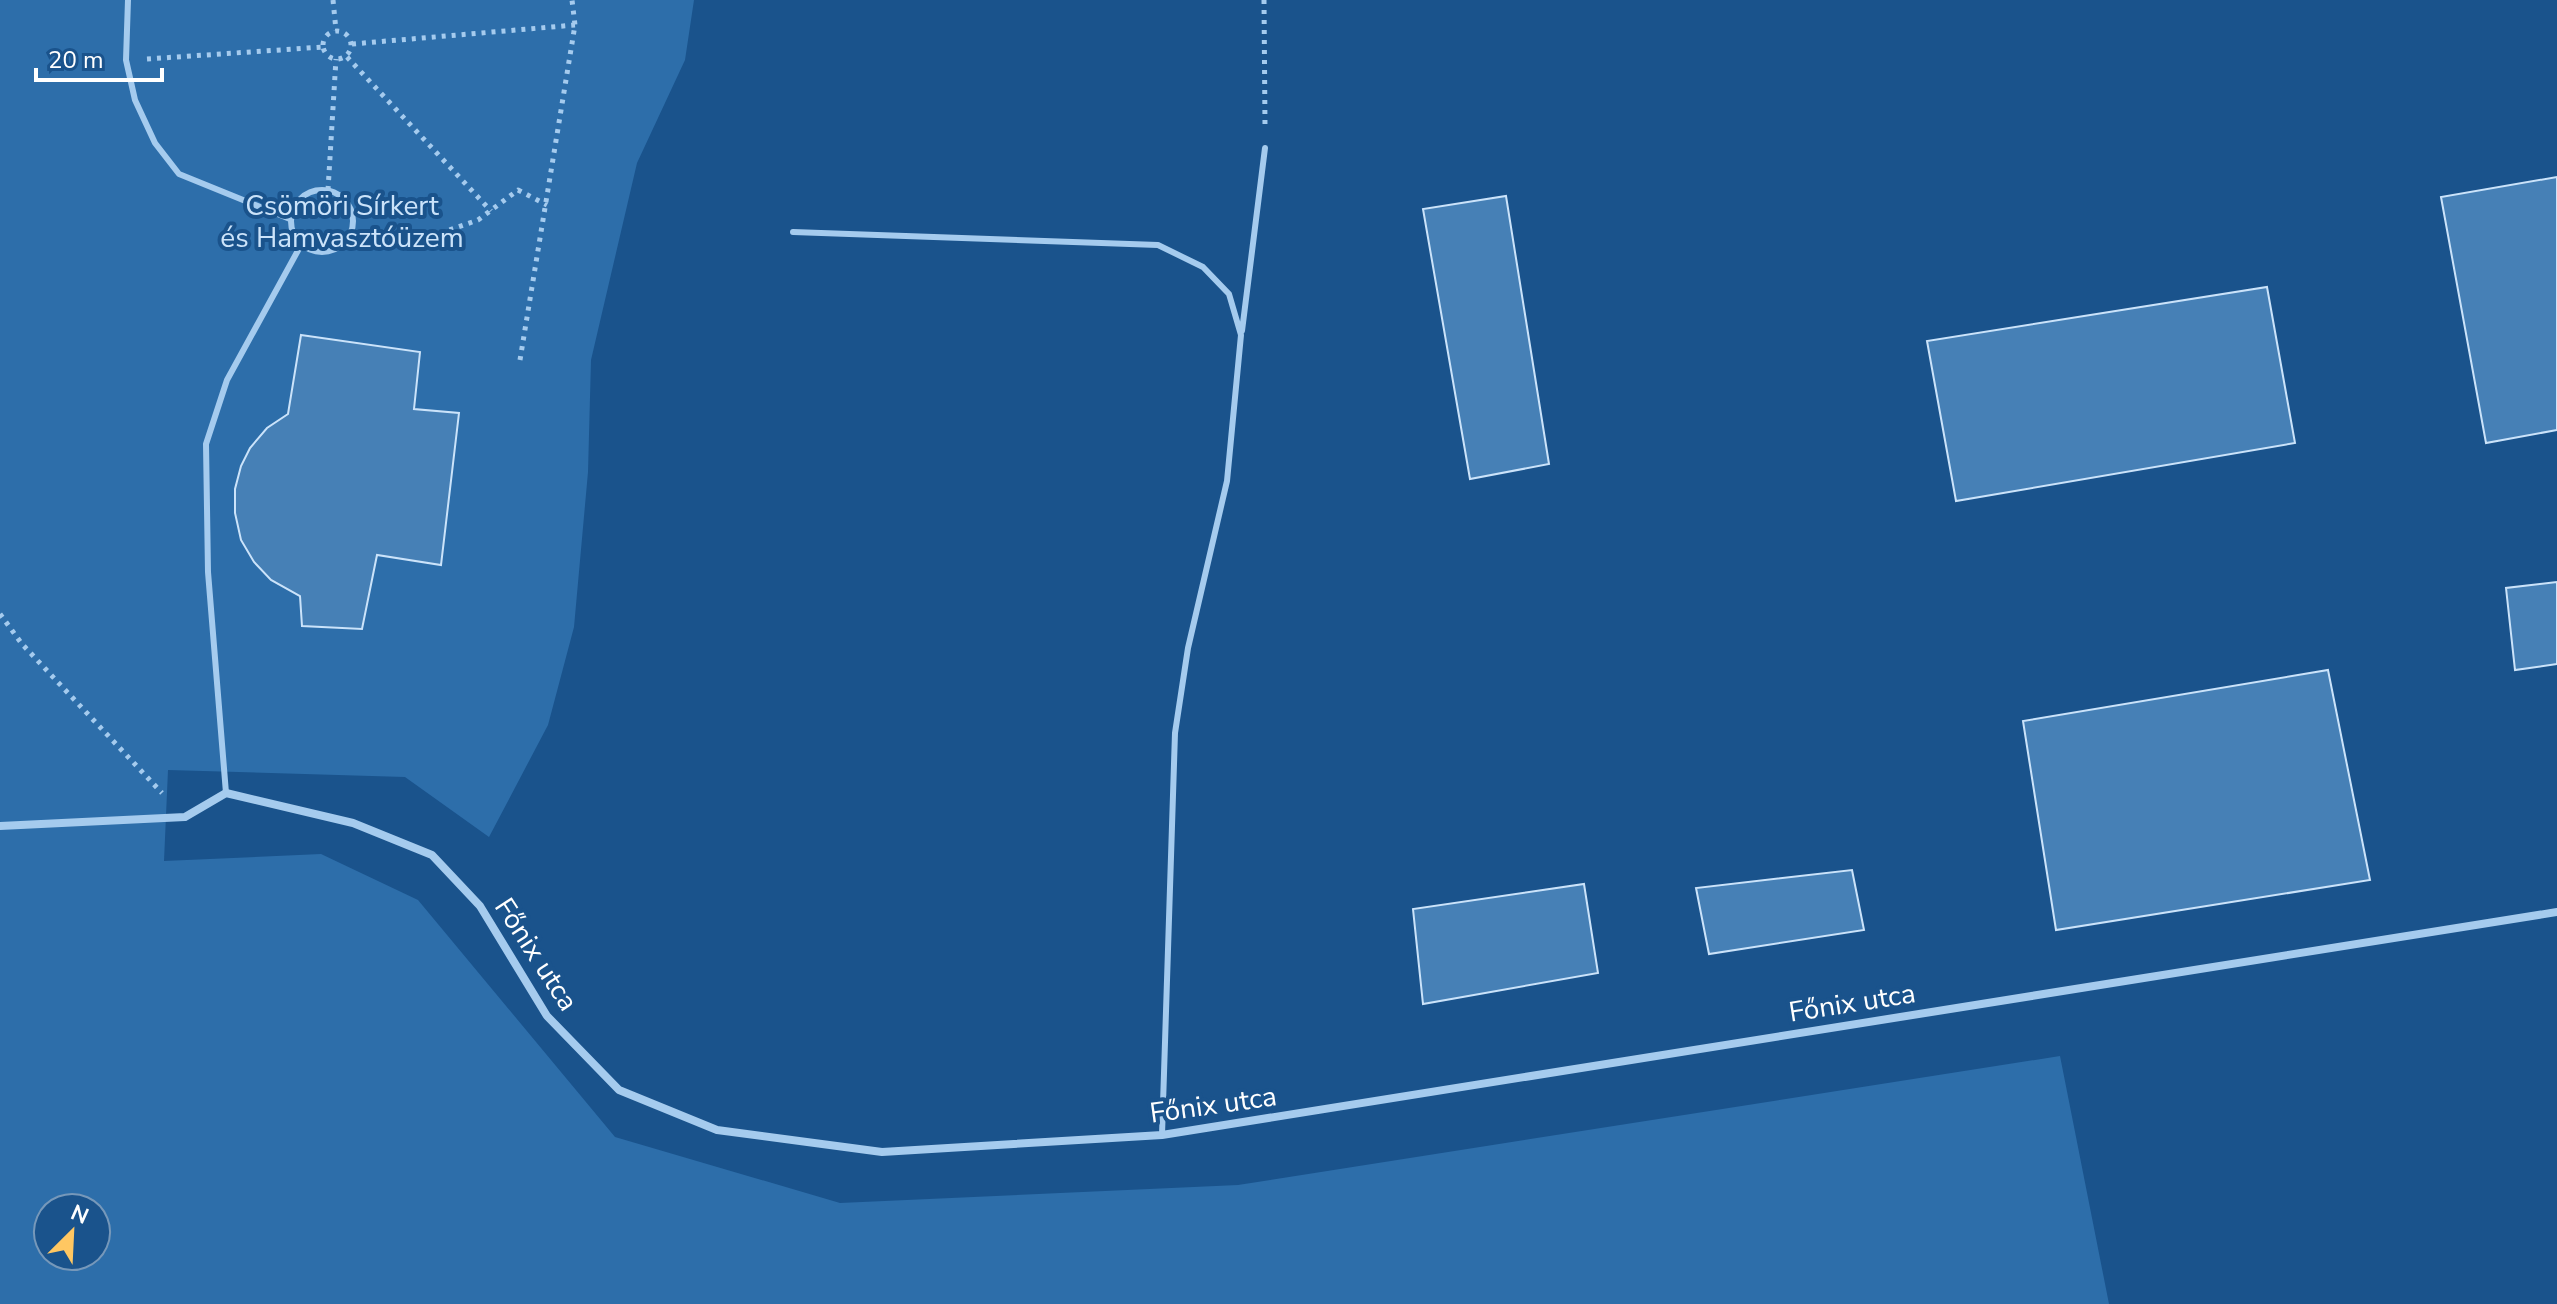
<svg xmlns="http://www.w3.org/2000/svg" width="2557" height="1304" font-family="'Nunito Sans',sans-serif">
	<rect width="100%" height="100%" fill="#1a538c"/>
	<path fill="#2d6eaa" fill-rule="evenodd" d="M0,0H694L685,60L637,163L591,360L588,472L574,627L548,725L489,837L405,777L168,770L164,861L321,854L418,900L615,1137L840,1203L1238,1185L2060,1056L2109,1304H0ZM48,1208H96V1256H48Z"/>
	<path fill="#4680b6" stroke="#cbe3fa" stroke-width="2" d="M2557,177V430L2486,443L2441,197Z
		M1506,196L1549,464L1470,479L1423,209Z
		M2267,287L2295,443L1956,501L1927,341Z
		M301,335L420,352L414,409L459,413L441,565L377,555L362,629L302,626L300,596L271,580L254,562L241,540L235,513V489L241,466L250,448L267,428L288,414Z
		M2557,582V664L2515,670L2506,588Z
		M2328,670L2370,880L2056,930L2023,721Z
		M1852,870L1864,930L1709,954L1696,888Z
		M1584,884L1598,973L1423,1004L1413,909Z"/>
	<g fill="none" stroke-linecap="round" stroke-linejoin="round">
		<path stroke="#a5cbee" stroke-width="5" stroke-dasharray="4 6" stroke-linecap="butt" d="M333,0L336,30
			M1264,0L1265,127
			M323 45a14 14 0 1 1 28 0a14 14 0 1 1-28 0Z
			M352,44L575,25
			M347,57L491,211
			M147,59L323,47
			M328,190L336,59
			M352,232L394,241L426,238L478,220L518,190L547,205
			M520,360L575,25L572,0
			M0,614L22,644L162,793"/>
		<path stroke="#a5cbee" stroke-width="6" d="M128,0L126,60L135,100L155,143L179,174L290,219
			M291 221a31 31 0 1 1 62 0a31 31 0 1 1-62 0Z
			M793,232L1158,245L1203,267L1229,294L1241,335L1227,481L1188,648L1175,733L1162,1135
			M1242,331L1265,148
			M226,793L208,572L206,444L227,380L301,245"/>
		<path stroke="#a5cbee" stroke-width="8" d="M0,826L185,817L226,793L353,823L432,855L480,906L547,1016L619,1090L717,1130L882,1152L1162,1135L2557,912"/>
	</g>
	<g text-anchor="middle" stroke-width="8" stroke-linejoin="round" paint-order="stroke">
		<g font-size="28" fill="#cbe3fa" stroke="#1a538c">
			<text x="342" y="215">Csömöri Sírkert<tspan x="342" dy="32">és Hamvasztóüzem</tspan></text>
		</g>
		<g font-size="28" fill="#fff" stroke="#1a538c">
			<text transform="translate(537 954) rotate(57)" y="10">Főnix utca</text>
			<text transform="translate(1852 1002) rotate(-9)" y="10">Főnix utca</text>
			<text transform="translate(1213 1104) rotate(-8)" y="10">Főnix utca</text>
		</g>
	</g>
	<g transform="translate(72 1232) rotate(24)"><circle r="38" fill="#1a538c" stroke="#7698ba" stroke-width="2"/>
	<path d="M0-6L14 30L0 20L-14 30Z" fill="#ffc762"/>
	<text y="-12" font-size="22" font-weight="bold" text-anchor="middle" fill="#ffffff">N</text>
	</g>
	<path d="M36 68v12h126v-12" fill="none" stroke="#ffffff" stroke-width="4"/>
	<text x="48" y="68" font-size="24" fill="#ffffff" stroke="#1a538c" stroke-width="6" paint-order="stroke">20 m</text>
</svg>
